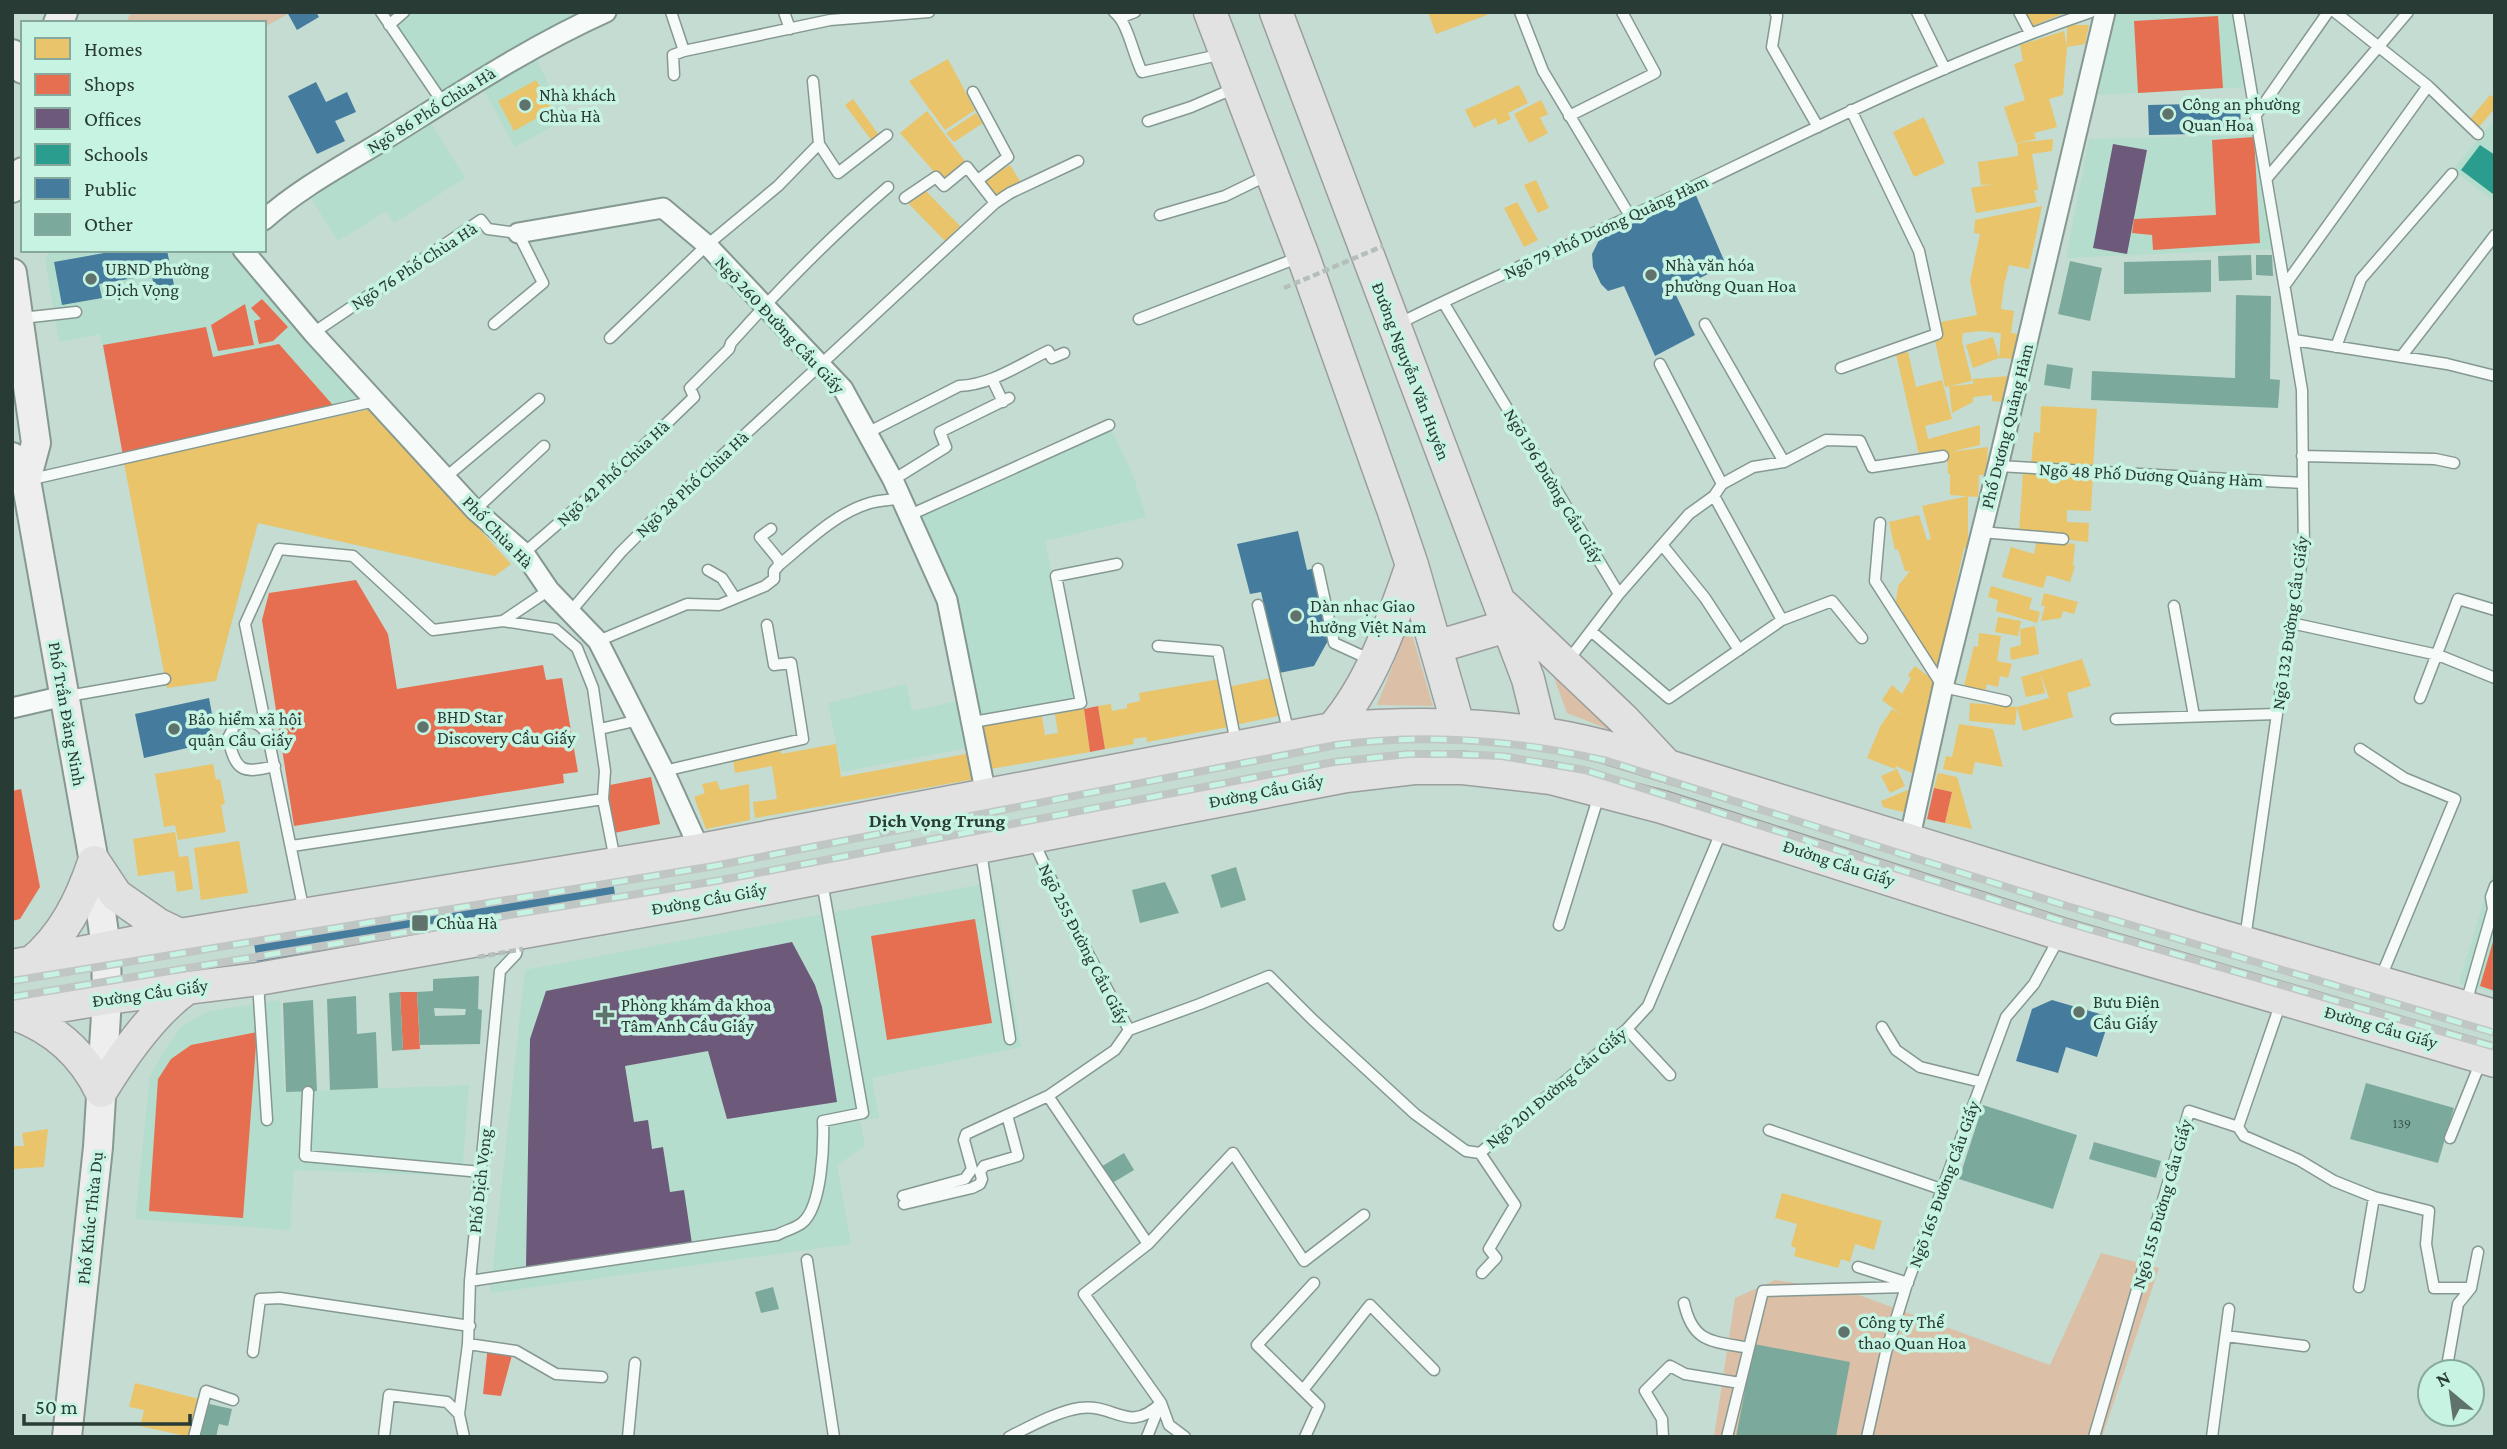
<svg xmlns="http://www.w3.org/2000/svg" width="2507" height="1449" font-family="'Crimson Pro',serif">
	<rect width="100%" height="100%" fill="#c4dcd2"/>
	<path fill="#b4ddcd" d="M398,12H578L579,14L442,94L391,18Z
		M2114,12H2235L2249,87L2098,95Z
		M536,58L565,119L515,147L483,89Z
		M2495,119V202L2453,170Z
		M431,123L465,178L394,223L386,211L338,241L311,198Z
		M2256,135L2272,249L2066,258L2089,139Z
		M49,250H228L511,564L495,576L258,523L216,681L167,688L100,334L59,342L45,260Z
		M1111,429L1134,478L1146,517L1045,541L1080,702L976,720L915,517Z
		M906,684L912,711L961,700L972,747L842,772L828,703Z
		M2495,864V993L2459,983Z
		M994,882L1021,1047L872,1078L879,1118L860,1120L865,1146L837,1165L851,1244L490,1293L525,970Z
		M280,1000L284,1092L469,1085L462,1176L294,1170L290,1230L135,1219L150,1076L164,1052L181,1027L206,1012Z"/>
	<path fill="#dbc0a7" d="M131,12H292L264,27V23H126Z
		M1409,624L1433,706L1377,705Z
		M1552,672L1615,732L1567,713Z
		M2101,1253L2159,1268L2102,1437H1714L1735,1298L1775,1280L1848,1291L2050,1365Z"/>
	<path fill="#e9c46a" d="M1428,12H1486L1487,15L1436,34Z
		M2021,12H2067L2030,27Z
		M2067,25H2089L2085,44L2067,47Z
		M2064,31L2067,47L2063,95L2049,99L2057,127L2034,133L2036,139L2016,143L2004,107L2025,100L2014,64L2023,61L2020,45Z
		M948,59L975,110L945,130L909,81Z
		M536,80L553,109L514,131L498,101Z
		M1519,85L1528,103L1508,113L1511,119L1498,125L1496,118L1474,128L1465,110Z
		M2490,95L2495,98V108L2479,127L2470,119Z
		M853,99L879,135L872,141L845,105Z
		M1541,100L1548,114L1540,118L1548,133L1529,143L1514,114Z
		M927,111L967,164L944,183L900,133Z
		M976,113L983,123L954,142L946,133Z
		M1924,117L1945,163L1914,177L1893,132Z
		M2053,139L2052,151L2032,154L2038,190H2034L2037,202L1976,213L1971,188L1993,184L1981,185L1978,162L2018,156L2017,143Z
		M1010,165L1020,181L995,197L985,180Z
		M1536,180L1549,208L1538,213L1524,185Z
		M924,189L960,226L945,241L909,204Z
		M1517,202L1538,240L1524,247L1504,208Z
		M2042,206L2029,269L2009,265L2004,285L2001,309L2014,311L2011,333L2019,334L2014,359L1999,358L2001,333L1981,331L1963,333L1962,341L1972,381L1949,386L1973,384V379L2009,376L2005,402L1992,401V395L1973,397V402L1952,413L1949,386L1945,387L1935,340L1940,341L1936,323L1977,315L1970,281L1980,234L1974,233L1975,220Z
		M1993,337L1999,358L1973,368L1966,345Z
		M1908,352L1916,387L1942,380L1952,419L1925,426L1928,439L1980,425V445L1950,452L1988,447L1986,475H1979L1978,497L1950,495V474H1948L1947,453L1920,459L1896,354Z
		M2041,406L2097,409L2093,468L2031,464L2034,432L2040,433Z
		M371,409L511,564L495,576L258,523L216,681L167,688L124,463Z
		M2023,471L2093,474L2091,511L2067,510V522L2089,523L2088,542L2019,534Z
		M1968,496V547L1964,548L1938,667L1930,665L1902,620L1903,610L1895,609L1898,586L1910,571H1905L1898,549L1895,550L1889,522L1919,515L1927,540L1931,539L1922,506Z
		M2037,540L2075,544L2073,566H2075L2070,582L2047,575L2043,588L2002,577L2011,547L2034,554Z
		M1991,586L2032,598L2029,609L2040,612L2037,623L1996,611L1998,600L1988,597Z
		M2044,593L2078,602L2074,614L2063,611L2061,618L2041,621L2045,606H2041Z
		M1998,617L2021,621L2018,636L1995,632Z
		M2035,626L2039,654L2011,660L2010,648L2021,645L2020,629Z
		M1979,633L2001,636L1997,661L2012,664L2008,678L2000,676L1998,687L1987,684L1984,695L1963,690L1974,646L1978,647Z
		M2082,659L2091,686L2067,693L2073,717L2023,731L2017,707L2049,698L2040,673L2045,693L2026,697L2021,677Z
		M1915,666L1937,683L1914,774L1896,766L1895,769L1867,758L1880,727L1892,709L1903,716L1882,700L1892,685L1902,694L1911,678L1908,675Z
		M1270,678L1278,716L1235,725L1228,687Z
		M1220,679L1228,727L1147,742L1146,737L1133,739L1134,744L1105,749L1098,706L1111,704L1112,711L1127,708V704L1140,701L1139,693Z
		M1970,703L2017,707L2015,725L1969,721Z
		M1084,709L1090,752L990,769L986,745L982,746L978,722L1041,711L1045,735L1058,733L1055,714Z
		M1959,724L1993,729L2003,767L1975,762L1972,775L1943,769L1946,756L1952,757Z
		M836,744L841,777L971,753L975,779L755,818L753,802L777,799L772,766L735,773L733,759L781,750V754Z
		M213,764L216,780L220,779L225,804L221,805L226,832L178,840L175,825L164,827L155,774Z
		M1897,769L1905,786L1890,793L1881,776Z
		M1938,773L1957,777L1972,829L1945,823L1952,792L1934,788Z
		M717,781L720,790L749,784L750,820L706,829L694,797L705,793L702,784Z
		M1913,788L1907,813L1883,807L1881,801Z
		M175,832L179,857L188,856L193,889L177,892L174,871L138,876L133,839Z
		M239,841L248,893L201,900L194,848Z
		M48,1129L44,1167L12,1169V1146H24L22,1133Z
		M1782,1193L1882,1221L1874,1250L1855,1244L1850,1262L1841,1259L1838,1268L1794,1256L1796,1248L1791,1246L1797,1224L1775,1218Z
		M135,1383L199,1399L190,1437L140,1426L144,1410L129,1407Z"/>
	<path fill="#e76f51" d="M2218,16L2223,88L2138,93L2134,21Z
		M2254,137L2260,243L2153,250L2152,235L2132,233L2134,219L2216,215L2212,140Z
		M262,299L288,327L273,341L259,344L254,321L261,319L251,308Z
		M245,304L254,345L218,351L211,325Z
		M206,327L213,357L279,344L339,412L123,456L103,345Z
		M356,580L388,634L397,689L543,665L546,680L562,678L578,772L563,774L564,783L294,826L262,620L269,593Z
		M1098,706L1105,749L1090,752L1084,709Z
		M651,777L660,824L614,833L605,786Z
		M1934,788L1952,792L1945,823L1927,819Z
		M21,789L40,887L20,919L12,921V791Z
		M975,919L992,1023L887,1040L871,936Z
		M2494,938H2495V991L2480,986Z
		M400,992H417L420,1049L403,1050Z
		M257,1032L243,1218L149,1211L158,1079L171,1059L191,1045Z
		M488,1345L512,1355L501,1396L483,1394Z"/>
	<path fill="#6d597a" d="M2113,144L2147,150L2127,254L2093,248Z
		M792,942L815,985L822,1007L837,1102L727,1119L708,1051L625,1066L634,1122L648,1120L652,1149L663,1147L670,1192L684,1190L692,1244L526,1267L530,1039L546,991Z"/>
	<path fill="#2a9d8f" d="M2480,145L2495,155L2493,194L2461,170Z"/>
	<path fill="#457b9d" d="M287,12H316L319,17L297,30Z
		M316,82L326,102L347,92L356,112L335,121L345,141L317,154L288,96Z
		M2240,103L2241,133L2149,135L2148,105Z
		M1695,193L1726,265L1674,291L1695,335L1655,356L1624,286L1608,291L1601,284L1593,267L1592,254L1599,240Z
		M121,250H167L174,285L154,289L152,275L99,284L102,298L62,305L54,262Z
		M1298,531L1307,570L1315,568L1330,637L1314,666L1279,673L1261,592L1250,594L1237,544Z
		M209,698L212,714L207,715L213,742L144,758L135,714Z
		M609,857L620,925L261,987L250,919Z
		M2052,1000L2110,1017L2097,1057L2066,1047L2058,1073L2016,1061L2032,1009Z"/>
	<path fill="#7baa9d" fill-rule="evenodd" d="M2251,255L2252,280L2219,281L2218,256Z
		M2256,255H2272L2273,276L2256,275Z
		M2211,260V292L2124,294V262Z
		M2070,261L2102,268L2090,321L2058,314Z
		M2236,295L2271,296L2270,379L2280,380L2278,408L2091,400L2092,371L2235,378Z
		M2047,364L2073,368L2070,389L2044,385Z
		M1236,867L1246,900L1221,908L1211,875Z
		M1165,882L1179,913L1140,923L1132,890Z
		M479,976L478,1009L482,1010L480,1044L420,1045L417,992L433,991V979ZM434,1008L466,1009L465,1015L435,1016Z
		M400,992L403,1050L392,1051L389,993Z
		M356,996L357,1034L376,1032L378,1088L330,1090L327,999Z
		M313,1000L317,1091L286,1092L283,1003Z
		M2366,1083L2454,1108L2438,1163L2350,1139Z
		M1983,1105L2077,1135L2053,1209L1959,1179Z
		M2094,1142L2161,1161L2156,1178L2089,1159Z
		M1124,1153L1134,1170L1109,1185L1099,1168Z
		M773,1287L779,1309L761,1313L755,1292Z
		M1754,1344L1850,1362L1836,1437H1736Z
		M205,1403L232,1409L228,1426L219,1424L216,1437H197Z"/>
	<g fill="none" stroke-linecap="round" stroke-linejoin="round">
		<defs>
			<path id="lane" d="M381,12L443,103
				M671,12L684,51L673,55L674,75
				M784,12L790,29
				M1114,12C1128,22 1133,55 1142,72L1223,54
				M1520,12L1543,71L1630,216
				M1775,12L1777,16L1772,47L1818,127
				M1917,12L1945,69
				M2019,12L2030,33
				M2238,12L2302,390L2303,483L2304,547L2277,714L2245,939
				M2335,12L2428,86L2478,134
				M1122,17L1135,12
				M389,25L404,12
				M684,51L830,20L929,12
				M813,81L819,144
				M973,92L1008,157L978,180
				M2256,115L2328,12
				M1569,116L1655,73L1622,12
				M1148,121L1191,107L1235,88
				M2267,178L2408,12
				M905,198L936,177L944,186L967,167L995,203
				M1160,215L1225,196L1268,175
				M2285,285L2428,86
				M1443,302L1619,594L1567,662
				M22,318L76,312
				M1139,319L1300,257
				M1398,324C1485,280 1575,243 1663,201C1804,134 1943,62 2091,12
				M1705,324L1784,462
				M313,333L481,220L488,229L518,233L543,283L494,324
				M610,338L707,245L778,186L819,144L838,173L887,135
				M2294,340L2447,364L2495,376
				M2336,347L2361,279L2452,174
				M2401,357L2495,235
				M1660,364L1722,484
				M1841,368L1937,334L1919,251L1851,110
				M992,379L1003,402
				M867,433L959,386C991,385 1019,365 1048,351L1052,358L1064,353
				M2302,456L2435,459L2454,463
				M1998,466L2303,483
				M446,477L539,399
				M28,480L375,401
				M893,480L946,447L940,432L1009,398
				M1714,496L1782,620L1832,601L1862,638
				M475,510L544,446
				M910,515L1109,425
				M1880,523L1875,581L1943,687L2006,701
				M771,529L760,537L778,559L779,565
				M1981,532L2063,539
				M1663,546L1705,598L1739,650
				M524,553L605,483L694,397L690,388L729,349L731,343C780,288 832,235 888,187
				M1318,569L1334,643L1369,659
				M708,570L722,578L735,598
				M1619,594L1689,514L1714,496L1722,484L1753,467L1784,462L1826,440L1860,441L1872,467L1943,456
				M1258,605L1289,734
				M2174,606L2194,716
				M571,611L621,552L656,517L995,203L1010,193L1078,161
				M503,621L549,590
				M2291,623L2438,655L2495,678
				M1591,631L1669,698L1782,620
				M598,641L687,604L719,605L765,586L774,579V571L779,565C806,543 835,513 870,503C880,500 892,500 903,498
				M1158,646L1218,651L1236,743
				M68,696L165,679
				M2420,698L2458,599L2495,610
				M2116,719L2277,714
				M973,722L1081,703L1056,576L1117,564
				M600,729L639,720
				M266,732C256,720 250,721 235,725L228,738C236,772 242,774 275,766
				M2360,749L2404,778L2455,799L2381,977
				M664,771L803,739L791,663L774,665L767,625
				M1033,840L1069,918L1129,1030
				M292,846L603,799
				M981,852L1010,1039
				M304,912L245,624L279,549L353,556L433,630L503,621L555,629L577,648L593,688L605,771L603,799L615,860
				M1559,925L1599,795
				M258,983L267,1120
				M2466,1003L2493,909L2491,897L2495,886
				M1882,1027L1896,1050L1920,1067L1981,1082
				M1627,1029L1670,1075
				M1129,1030L1200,1004L1269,976L1313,1020L1415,1114L1466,1151L1480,1153L1627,1029L1648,1006L1722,830
				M308,1092L305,1156L481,1172
				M1048,1096L1148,1244
				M2238,1127L2244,1136L2299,1160L2334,1181L2374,1197L2429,1211L2426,1244L2434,1288H2471L2458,1304L2446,1372
				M1769,1130L1941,1189
				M2450,1138L2481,1061
				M1480,1153L1515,1205L1489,1249L1496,1258L1482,1273
				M903,1196L965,1179L972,1169L964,1140L966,1134L1007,1115
				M904,1204L972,1188L980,1184L982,1179L980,1172L984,1166L1018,1156L1007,1115L1048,1096L1115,1050L1129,1030
				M807,1260L834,1437
				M1858,1267L1908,1283
				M470,1281L777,1235C784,1231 796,1228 802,1223C822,1207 824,1145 823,1121L863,1113L822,882
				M2359,1287L2374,1197
				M2471,1288L2478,1252
				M1684,1303C1693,1344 1713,1341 1749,1348
				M2226,1336L2304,1346
				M468,1344L516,1351L556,1374L602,1377
				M253,1352L260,1299L280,1298L470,1326
				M1303,1390L1370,1305L1434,1370
				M194,1437L206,1391L233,1400
				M384,1437L389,1395L447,1402L459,1414
				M464,1437L459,1414L468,1344L470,1281L500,971L516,954L520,936
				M628,1437L635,1363
				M1009,1437C1029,1427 1058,1411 1080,1408C1115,1403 1128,1435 1161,1403
				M1147,1437L1159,1407
				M1185,1437L1169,1425L1161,1403L1084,1294L1148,1244L1233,1153L1304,1261L1364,1215
				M1305,1437L1319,1406L1257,1345L1314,1283
				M1663,1437L1662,1419L1645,1391L1670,1366L1685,1374L1740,1383
				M1727,1437L1763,1291L1906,1287
				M1867,1437L1886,1352L1906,1287L2006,1017L2034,984L2059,938
				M2094,1437L2189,1111L2238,1127L2281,1002
				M2212,1437L2229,1309"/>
			<path id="street" d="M264,220C298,189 345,164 384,140C456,95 528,47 606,12
				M518,233L663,208L707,245L843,389L893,480L947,600L986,795
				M243,250L313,333L475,510L524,553L549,590L598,641L664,771L700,850
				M12,708L64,696
				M1909,841L1943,687L1998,466L2105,12"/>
			<path id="secondary" d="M58,23L63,12
				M12,54L23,69
				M12,188L23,172
				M12,273L36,443L26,480
				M12,457L26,480L94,862L106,948L107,998L98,1147L67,1437"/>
			<path id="primary" d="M1210,12L1303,256L1393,509L1412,565L1458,725
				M1276,12L1528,679L1541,732
				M1504,606L1623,719L1667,766
				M1436,647L1507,626
				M1332,729C1371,685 1393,620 1412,565
				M94,862L116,895L159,925L182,936
				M31,963C63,937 81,901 94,862
				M12,966L137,942L700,850L1332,729C1424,721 1517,723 1606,747L2197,929L2495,1016
				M12,1014L107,998L258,979L711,899L1346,776L1414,768H1463L1551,778L1662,807L2061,934L2495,1061
				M15,1014C54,1028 83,1054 101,1091
				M101,1091C123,1055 153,1012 187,988"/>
		</defs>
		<use href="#lane" stroke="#859891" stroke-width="13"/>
		<use href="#street" stroke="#859891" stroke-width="23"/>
		<use href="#secondary" stroke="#859891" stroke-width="32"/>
		<use href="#primary" stroke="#9b9e9e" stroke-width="35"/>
		<use href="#lane" stroke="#f6faf8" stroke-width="10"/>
		<use href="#street" stroke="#f6faf8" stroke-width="19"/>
		<use href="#secondary" stroke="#edeeed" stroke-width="28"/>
		<use href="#primary" stroke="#e3e2e2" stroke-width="32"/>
		<defs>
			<path id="rail" d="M12,981L714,866L1336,745C1427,733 1518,740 1607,761L2067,906L2495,1033
				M12,997L716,881L1334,762L1408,754H1451L1502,756L1585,770L2065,922L2495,1047"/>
		</defs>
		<use href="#rail" stroke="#c0c6c4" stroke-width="8"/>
		<use href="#rail" stroke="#c6f3e2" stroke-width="5" stroke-dasharray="16" stroke-linecap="butt"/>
		<path stroke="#b4beba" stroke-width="4.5" stroke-dasharray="7 3.5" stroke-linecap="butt" d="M1284,288L1383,246
			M478,957L523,949"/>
	</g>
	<g fill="#5f736c" stroke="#c6f3e2" stroke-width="2.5">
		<circle cx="525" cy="105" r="7"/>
		<circle cx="2168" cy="114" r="7"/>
		<circle cx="1651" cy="275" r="7"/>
		<circle cx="91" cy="279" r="7"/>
		<circle cx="1296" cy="616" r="7"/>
		<circle cx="423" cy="727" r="7"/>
		<circle cx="174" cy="729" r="7"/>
		<rect x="411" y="914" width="18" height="18" rx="3.5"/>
		<circle cx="2079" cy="1012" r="7"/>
		<path d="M601.5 1004.5h7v7h7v7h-7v7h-7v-7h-7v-7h7z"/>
		<circle cx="1844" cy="1332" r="7"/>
	</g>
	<g text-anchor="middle" stroke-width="7" stroke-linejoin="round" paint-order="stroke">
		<g font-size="14" fill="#3e574f">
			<text x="2402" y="1128">139</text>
		</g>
		<g font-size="18" fill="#293b35" stroke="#c6f3e2" text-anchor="start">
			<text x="539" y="101">Nhà khách<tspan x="539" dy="21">Chùa Hà</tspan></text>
			<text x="2182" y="110">Công an phường<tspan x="2182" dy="21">Quan Hoa</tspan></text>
			<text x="1665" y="271">Nhà văn hóa<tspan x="1665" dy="21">phường Quan Hoa</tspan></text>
			<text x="105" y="275">UBND Phường<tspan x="105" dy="21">Dịch Vọng</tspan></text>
			<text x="1310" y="612">Dàn nhạc Giao<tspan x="1310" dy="21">hưởng Việt Nam</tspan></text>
			<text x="437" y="723">BHD Star<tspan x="437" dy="21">Discovery Cầu Giấy</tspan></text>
			<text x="188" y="725">Bảo hiểm xã hội<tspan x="188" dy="21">quận Cầu Giấy</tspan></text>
			<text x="436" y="929">Chùa Hà</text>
			<text x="2093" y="1008">Bưu Điện<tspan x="2093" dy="21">Cầu Giấy</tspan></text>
			<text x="621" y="1011">Phòng khám đa khoa<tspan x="621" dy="21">Tâm Anh Cầu Giấy</tspan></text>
			<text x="1858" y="1328">Công ty Thể<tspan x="1858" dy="21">thao Quan Hoa</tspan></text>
		</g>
		<g font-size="18" fill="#293b35" stroke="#c6f3e2">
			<text transform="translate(431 110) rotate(-32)" y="6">Ngõ 86 Phố Chùa Hà</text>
			<text transform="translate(1606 227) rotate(-25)" y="6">Ngõ 79 Phố Dương Quảng Hàm</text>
			<text transform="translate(414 266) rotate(-33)" y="6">Ngõ 76 Phố Chùa Hà</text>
			<text transform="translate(780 325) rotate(47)" y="6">Ngõ 260 Đường Cầu Giấy</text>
			<text transform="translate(1411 371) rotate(69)" y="6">Đường Nguyễn Văn Huyên</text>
			<text transform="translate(2007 426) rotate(-76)" y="6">Phố Dương Quảng Hàm</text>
			<text transform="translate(613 473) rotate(-43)" y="6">Ngõ 42 Phố Chùa Hà</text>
			<text transform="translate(2151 475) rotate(3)" y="6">Ngõ 48 Phố Dương Quảng Hàm</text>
			<text transform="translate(692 484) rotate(-43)" y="6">Ngõ 28 Phố Chùa Hà</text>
			<text transform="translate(1554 486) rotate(59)" y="6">Ngõ 196 Đường Cầu Giấy</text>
			<text transform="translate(498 532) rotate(46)" y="6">Phố Chùa Hà</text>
			<text transform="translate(2290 623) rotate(-82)" y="6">Ngõ 132 Đường Cầu Giấy</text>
			<text transform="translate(67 714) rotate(80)" y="6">Phố Trần Đăng Ninh</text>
			<text transform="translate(1266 791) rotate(-11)" y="6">Đường Cầu Giấy</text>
			<text transform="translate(1839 863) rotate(18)" y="6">Đường Cầu Giấy</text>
			<text transform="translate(709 899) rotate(-10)" y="6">Đường Cầu Giấy</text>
			<text transform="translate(1084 944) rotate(63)" y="6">Ngõ 255 Đường Cầu Giấy</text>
			<text transform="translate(150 993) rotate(-8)" y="6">Đường Cầu Giấy</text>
			<text transform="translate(2381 1027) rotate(16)" y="6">Đường Cầu Giấy</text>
			<text transform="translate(1556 1088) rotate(-40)" y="6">Ngõ 201 Đường Cầu Giấy</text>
			<text transform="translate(480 1181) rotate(-84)" y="6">Phố Dịch Vọng</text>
			<text transform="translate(1944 1184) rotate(-70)" y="6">Ngõ 165 Đường Cầu Giấy</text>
			<text transform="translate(2162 1204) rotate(-74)" y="6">Ngõ 155 Đường Cầu Giấy</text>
			<text transform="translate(90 1218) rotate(-84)" y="6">Phố Khúc Thừa Dụ</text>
		</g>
		<g font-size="19" font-weight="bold" fill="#293b35" stroke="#c6f3e2">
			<text x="937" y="827">Dịch Vọng Trung</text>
		</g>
	</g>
	<rect width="2507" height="1449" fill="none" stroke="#293b35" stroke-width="28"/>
	<rect x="21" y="21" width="245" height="231" fill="#c6f3e2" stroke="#87a99d" stroke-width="2"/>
	<rect x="35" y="38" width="35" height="21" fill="#e9c46a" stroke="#87a99d" stroke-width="2"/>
	<text x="84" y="56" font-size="21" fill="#293b35">Homes</text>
	<rect x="35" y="74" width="35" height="21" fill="#e76f51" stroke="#87a99d" stroke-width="2"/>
	<text x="84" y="91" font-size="21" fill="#293b35">Shops</text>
	<rect x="35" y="108" width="35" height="21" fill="#6d597a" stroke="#87a99d" stroke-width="2"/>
	<text x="84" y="126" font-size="21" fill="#293b35">Offices</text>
	<rect x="35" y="144" width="35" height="21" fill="#2a9d8f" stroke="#87a99d" stroke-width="2"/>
	<text x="84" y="161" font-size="21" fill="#293b35">Schools</text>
	<rect x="35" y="178" width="35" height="21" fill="#457b9d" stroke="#87a99d" stroke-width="2"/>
	<text x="84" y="196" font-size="21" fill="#293b35">Public</text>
	<rect x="35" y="214" width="35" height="21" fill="#7baa9d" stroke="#87a99d" stroke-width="2"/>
	<text x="84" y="231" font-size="21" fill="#293b35">Other</text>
	<g transform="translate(2451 1393) rotate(331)"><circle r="33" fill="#c6f3e2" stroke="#87a99d" stroke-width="2"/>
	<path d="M0-5L12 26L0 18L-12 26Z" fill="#5f736c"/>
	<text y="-10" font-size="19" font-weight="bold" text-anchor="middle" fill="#293b35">N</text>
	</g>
	<path d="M24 1414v10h166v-10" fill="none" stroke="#293b35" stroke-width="3.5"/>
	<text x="35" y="1414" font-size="21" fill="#293b35" stroke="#c6f3e2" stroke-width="5" paint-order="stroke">50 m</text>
</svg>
